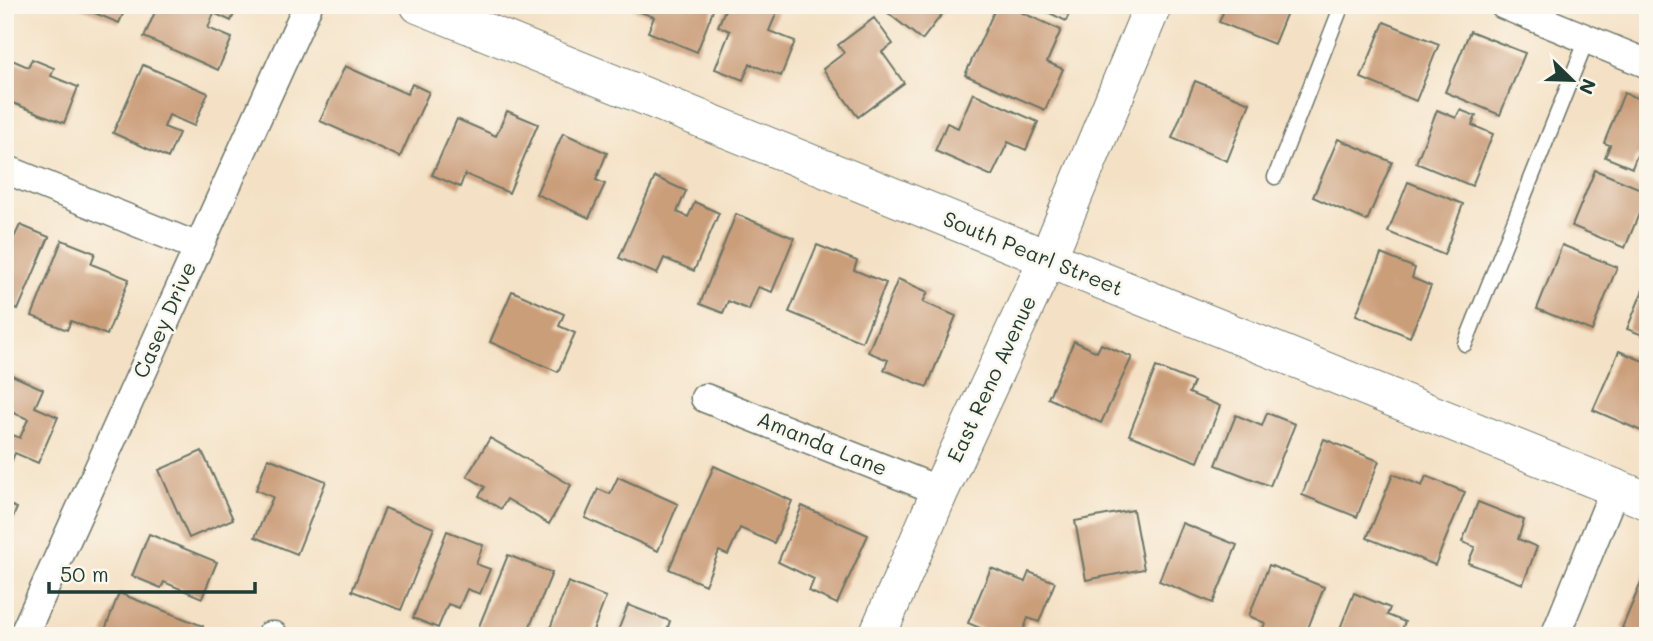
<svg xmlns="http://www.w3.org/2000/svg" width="1653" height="641" font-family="Mali,sans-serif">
	<rect width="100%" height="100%" fill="#fbf7ec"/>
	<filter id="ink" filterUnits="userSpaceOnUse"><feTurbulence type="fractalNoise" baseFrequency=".0143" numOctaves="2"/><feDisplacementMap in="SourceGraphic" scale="14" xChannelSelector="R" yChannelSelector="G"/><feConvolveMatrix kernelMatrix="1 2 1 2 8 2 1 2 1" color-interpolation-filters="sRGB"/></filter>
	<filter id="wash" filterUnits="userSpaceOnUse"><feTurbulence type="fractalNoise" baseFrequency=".00686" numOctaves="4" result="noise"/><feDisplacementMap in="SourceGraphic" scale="28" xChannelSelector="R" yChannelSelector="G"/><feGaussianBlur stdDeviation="1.57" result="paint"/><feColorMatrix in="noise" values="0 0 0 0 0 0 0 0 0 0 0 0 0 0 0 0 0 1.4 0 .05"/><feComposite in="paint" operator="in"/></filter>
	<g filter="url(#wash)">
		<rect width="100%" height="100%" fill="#f4e1c5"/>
		<g id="blocks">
			<path fill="#cb9e7a" d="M75,5H127L119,23Z
				M158,5H238L231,21L214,13L208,28L232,38L218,70L144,37Z
				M634,5H715L697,52L648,32L654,17L632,9Z
				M727,5H760L777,12L769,31L795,41L781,76L750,64L743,80L715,69L730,31L718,26Z
				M878,5H949L922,40Z
				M997,5H1005L1061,30L1047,62L1063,69L1045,110L965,75Z
				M1033,5H1073L1066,21Z
				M1226,5H1290L1274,44L1219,22Z
				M874,18L893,44L882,52L904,83L858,117L823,69L844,53L838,45Z
				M1384,22L1439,44L1416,101L1361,78Z
				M1470,31L1525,53L1500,115L1445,92Z
				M5,57L28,67L32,59L54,68L51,76L78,87L64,123L5,100Z
				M143,65L208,93L194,126L169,115L164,127L179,133L168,158L113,133Z
				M345,66L407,94L412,84L429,92L400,157L320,121Z
				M1195,81L1250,103L1227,161L1172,138Z
				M973,93L1038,122L1026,150L1008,142L992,176L935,151L947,123L958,128Z
				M1624,93L1648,102V159L1637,155L1632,168L1605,157L1610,145L1604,143Z
				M1437,110L1456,118L1460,110L1476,116L1472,125L1493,134L1472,186L1416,163Z
				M507,111L538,124L509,193L465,174L460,187L432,175L457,119L496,136Z
				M563,133L607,153L596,180L605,184L589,218L536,194Z
				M1338,139L1392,162L1367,221L1313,197Z
				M1595,170L1648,192L1625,248L1572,226Z
				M655,177L686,191L677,212L688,217L695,202L719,213L694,271L664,258L657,274L619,258Z
				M1408,182L1463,204L1444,255L1388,232Z
				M736,214L794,238L772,292L758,287L749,310L728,301L723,313L700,304Z
				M20,225L49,237L18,310L5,305V241L11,244Z
				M62,240L95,253L91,264L129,279L107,335L71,321L67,330L32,316Z
				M817,245L857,261L854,270L886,283L862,342L789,312Z
				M1562,245L1617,267L1592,331L1537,309Z
				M1381,254L1415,268L1412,278L1431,286L1410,337L1356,315Z
				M1648,278V337L1627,329Z
				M898,279L928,292L923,302L956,316L927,387L884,370L888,360L868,352Z
				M512,291L564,314L559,326L575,333L558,372L490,342Z
				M1074,341L1097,352L1101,344L1132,357L1101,423L1048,398Z
				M1619,351L1648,363V434L1593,410Z
				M1156,367L1194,382L1189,393L1220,406L1198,462L1129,435Z
				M5,372L43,389L35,407L58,417L38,463L15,453L9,468L5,467V432L20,438L28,419L5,409Z
				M1267,413L1295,424L1270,486L1216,465L1236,415L1262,426Z
				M490,438L571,485L549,524L507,499L501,509L479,496L485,487L467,476Z
				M1324,439L1379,461L1357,517L1302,495Z
				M202,451L233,519L189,538L159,470Z
				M268,458L326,481L297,554L255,537L273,497L256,490Z
				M714,466L792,501L774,543L740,528L728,555L719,551L705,585L669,569Z
				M1393,474L1422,486L1426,476L1465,492L1435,565L1367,538Z
				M618,477L678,504L658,551L585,518L598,489L610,494Z
				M1478,502L1524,520L1518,539L1537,547L1523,584L1468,563L1475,547L1462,542Z
				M5,503L17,508L5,535Z
				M802,506L868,535L837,604L809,591L814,579L778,562Z
				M385,508L434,528L401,610L352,591Z
				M1133,510L1144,569L1086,580L1075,521Z
				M1182,523L1237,545L1213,603L1159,581Z
				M447,531L483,545L476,564L490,569L480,594L467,589L459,608L448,604L438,628L413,618Z
				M149,534L217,562L202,598L164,582L161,588L132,576Z
				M508,555L552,573L526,636H475Z
				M1269,565L1324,587L1305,636H1266L1261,634L1265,623L1249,616Z
				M1648,566V636H1640L1622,628Z
				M991,568L1025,582L1029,572L1055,582L1039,622L1028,618L1021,636H999L968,623Z
				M568,582L606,597L591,636H547Z
				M119,593L203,626L199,636L103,635Z
				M1354,593L1390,608L1387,615L1405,622L1399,636H1337Z
				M628,605L670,621L665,636H616Z"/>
		</g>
	</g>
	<g filter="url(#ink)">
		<use href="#blocks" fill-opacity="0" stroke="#6a7667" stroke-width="2"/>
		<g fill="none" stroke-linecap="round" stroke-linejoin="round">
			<defs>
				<path id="service" d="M1275,177L1342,5
					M1465,344L1587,39"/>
				<path id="minor" d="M1504,5L1648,64
					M5,169L198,247
					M705,398L940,491
					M23,636L308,5
					M270,636H274
					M1555,636L1615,488"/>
				<path id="tertiary" d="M419,5L1648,501
					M877,636L940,491L1047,260L1153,5"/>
			</defs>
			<use href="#service" stroke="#6a7667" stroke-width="17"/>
			<use href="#minor" stroke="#6a7667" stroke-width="31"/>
			<use href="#tertiary" stroke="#6a7667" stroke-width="39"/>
			<use href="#service" stroke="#fff" stroke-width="14"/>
			<use href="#minor" stroke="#fff" stroke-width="28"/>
			<use href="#tertiary" stroke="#fff" stroke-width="37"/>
		</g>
	</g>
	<g text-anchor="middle" stroke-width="5" stroke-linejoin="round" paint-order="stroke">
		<g font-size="21" fill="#1f3d34" stroke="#fbf7ec">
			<text transform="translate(1033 254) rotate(22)" y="7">South Pearl Street</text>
			<text transform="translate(165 320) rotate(-66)" y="7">Casey Drive</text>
			<text transform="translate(992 379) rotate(-65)" y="7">East Reno Avenue</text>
			<text transform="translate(822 444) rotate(22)" y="7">Amanda Lane</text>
		</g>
	</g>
	<rect width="1653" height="641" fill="none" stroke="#fbf7ec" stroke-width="28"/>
	<g transform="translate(1572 80) rotate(113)" stroke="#fbf7ec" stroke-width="5" paint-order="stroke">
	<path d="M0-5L12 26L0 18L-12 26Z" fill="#1f3d34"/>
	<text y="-10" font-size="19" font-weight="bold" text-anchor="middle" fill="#1f3d34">N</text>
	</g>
	<path d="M49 582v10h206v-10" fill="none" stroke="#1f3d34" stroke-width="3.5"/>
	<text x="60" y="582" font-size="21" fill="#1f3d34" stroke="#fbf7ec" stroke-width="5" paint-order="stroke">50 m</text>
</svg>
